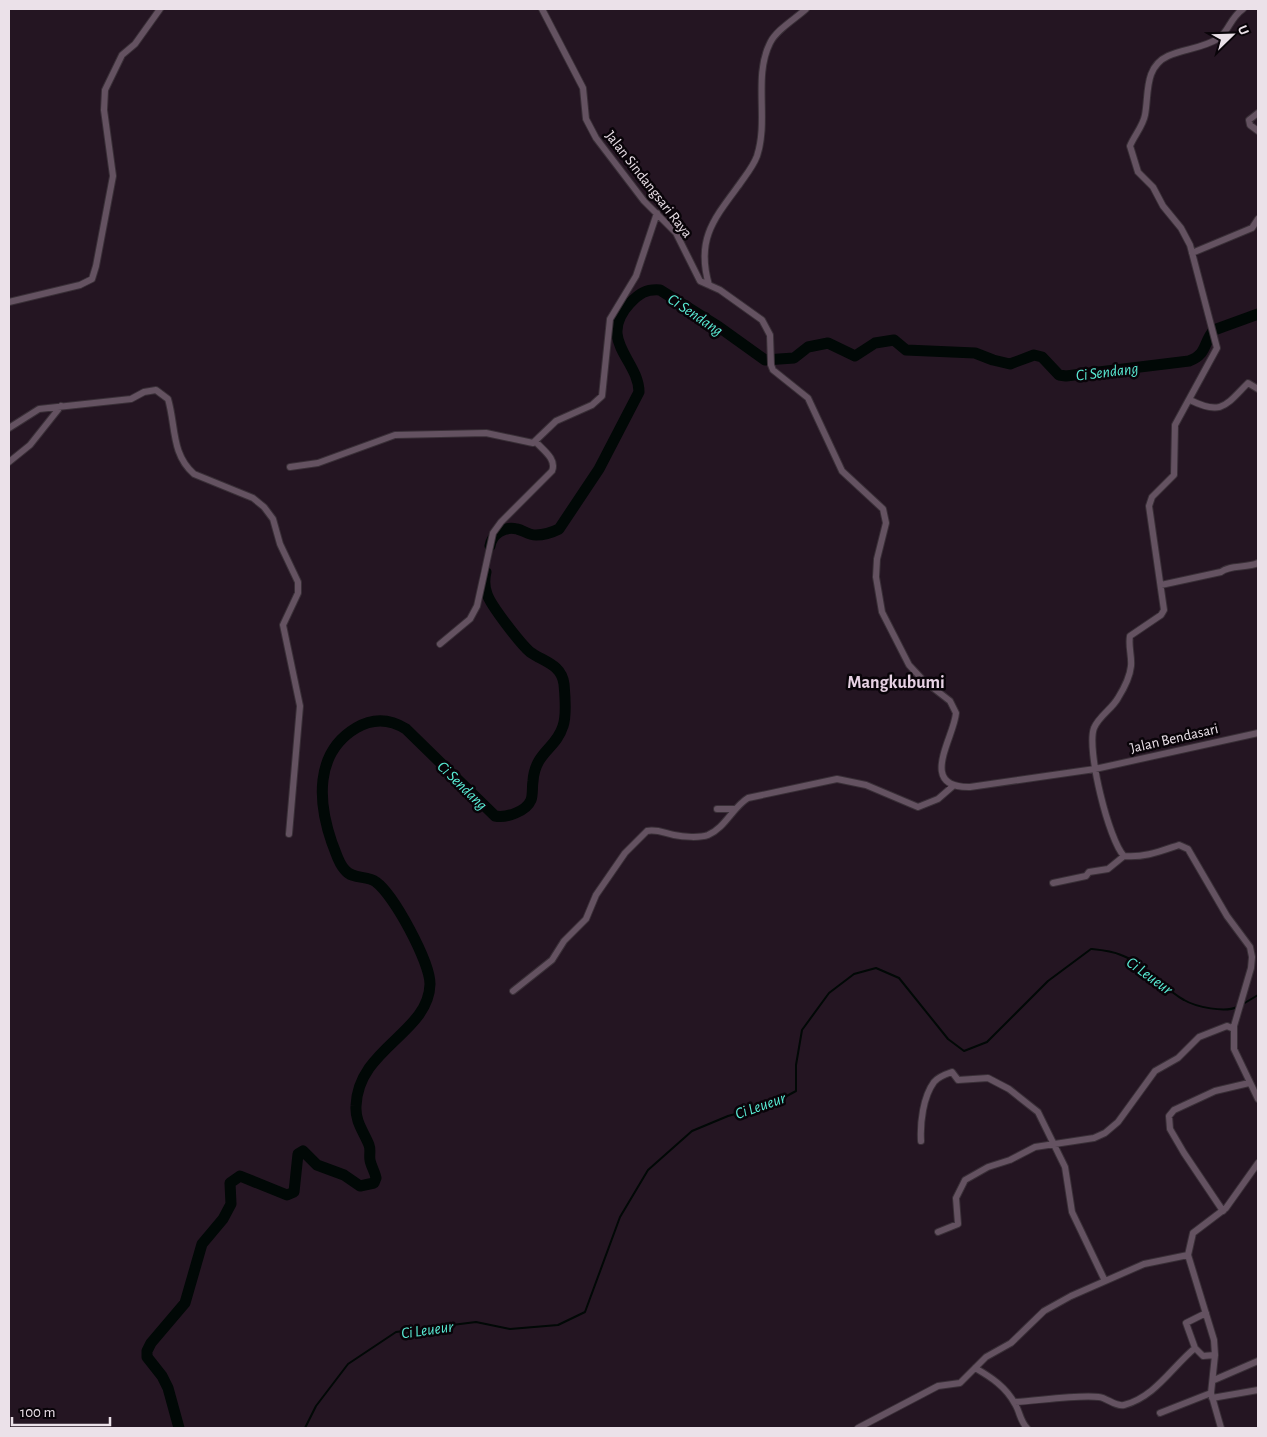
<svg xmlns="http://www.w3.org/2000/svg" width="1267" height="1437" font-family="'Alegreya Sans',sans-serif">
	<rect width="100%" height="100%" fill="#241522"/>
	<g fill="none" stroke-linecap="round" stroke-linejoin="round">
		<path stroke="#010806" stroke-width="2" d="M1243,1004L1258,995
			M305,1428L316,1406L348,1364L396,1332L476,1322L510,1329L558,1325L585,1312L620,1217L648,1170L692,1131L728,1116L772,1104L796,1091V1065L802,1030L829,993L854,974L876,968L899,978L948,1039L964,1051L987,1042L1048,981L1091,949C1101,950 1112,951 1121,955C1146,964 1162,988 1184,1000C1196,1007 1225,1013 1237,1007"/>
		<path stroke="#010806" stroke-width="11" d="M490,546C492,534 504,526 517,529C523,530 528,535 536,535C544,535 551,533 559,529L599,469L639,392C639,360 596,340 630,303C640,293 646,289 660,290L719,327L765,360L794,358L808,347L828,343L855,356L875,343L894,340L906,350L975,353L993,360L1010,364L1034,355L1042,357L1059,375L1066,376L1189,361C1208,354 1203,342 1214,330L1258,314
			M179,1428L168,1388L162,1376L147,1357V1351L151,1343L185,1303L202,1244L223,1219L231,1204L230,1183L240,1176L287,1195L294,1192L298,1154L303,1151L317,1165L344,1175L360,1186L374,1183L376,1178C375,1172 371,1166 370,1160C369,1155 371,1150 369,1145C364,1132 355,1122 356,1106C358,1048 429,1033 430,984C430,962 394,895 376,882C367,875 353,880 345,870C338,863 336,852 332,843C318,803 314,753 356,728C373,718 390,719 406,729L495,816C506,818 526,812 531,800C533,795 532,787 533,781C535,752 556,749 563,726C567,715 565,696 564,684C561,664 544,662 530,652C520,643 491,606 487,594C484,586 484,580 486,572"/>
		<defs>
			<path id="street" d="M542,9L583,88L586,119L596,138L644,201L676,233L700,281L720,290L762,320L770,335L771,365L773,370L808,398L842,471L883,509L886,523L877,559L876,577L882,612L909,665L923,680L950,701L956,713C954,738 917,788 970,787L1095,769L1258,733
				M1243,9C1230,18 1229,31 1219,38C1204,48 1184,49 1168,56C1144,67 1149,94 1145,115C1143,126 1134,136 1130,146L1138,172L1153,187L1163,206L1181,228L1190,245L1217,348L1175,425L1174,475L1152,497L1149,506L1164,610L1161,615L1130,636C1128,646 1132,656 1131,666C1130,676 1123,690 1118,698C1112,709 1099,716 1094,728C1086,749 1109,841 1124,856C1144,858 1161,851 1179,845L1188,849L1227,916L1250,947L1252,957L1251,968L1234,1026V1049L1258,1099
				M1258,113L1249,120L1250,125L1258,131
				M1192,253L1252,228L1258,219
				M709,285C696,240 713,220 739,185C745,176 753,167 757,156C769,120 753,77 770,43C776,30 795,19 806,9
				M9,302L80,285L92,279L96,266L113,176L104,110L105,90L122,55L135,44L160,9
				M1190,400C1222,416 1226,405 1248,383L1258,389
				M9,428L39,409L131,399L144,392L156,390L168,399C176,426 171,454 194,474L253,498L264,507L273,519L280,544L298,582V593L283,625L300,706L289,834
				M9,462L30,445L61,406
				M290,467L318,463L395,435L486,433L533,443L556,421L592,405L602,396L610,319L636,276L657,213
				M1161,585L1221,572C1229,565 1247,568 1258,563
				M440,644L470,619L477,606L493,533L501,522L552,471C557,459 543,450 536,442
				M717,809H734
				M1053,883L1086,876L1089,872L1108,869L1124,856
				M513,991L552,960L564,941L586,919L596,895L625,853L647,831C657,829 664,833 674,835C683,837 700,838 708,835C725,828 733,807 748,798L837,779L866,785L918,807L938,799L953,786
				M921,1141C920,1123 923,1097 934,1082C938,1077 946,1074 952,1072L958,1080L988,1078L1009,1089L1038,1112L1065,1167L1072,1212L1105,1281
				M1223,1211L1184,1153L1170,1129L1169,1116L1174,1110L1215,1091L1249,1083
				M938,1232L958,1224L956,1198L965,1180L988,1167L1010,1160L1035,1147L1094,1138L1105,1133L1118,1122L1155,1071L1178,1058L1199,1037L1227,1026L1234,1029
				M1195,1348L1203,1356L1215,1355
				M975,1368C991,1377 1006,1387 1015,1404C1020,1412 1020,1421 1027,1428
				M1214,1380L1258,1361
				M1212,1398L1258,1390
				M1015,1402C1036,1401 1080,1394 1099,1397C1107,1398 1116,1407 1124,1405C1155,1397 1172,1367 1195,1348L1186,1323L1206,1313
				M1160,1413L1211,1393
				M858,1428L938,1386L960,1383L986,1357L1011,1343L1044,1311L1071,1296L1144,1264L1188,1255
				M1221,1428L1211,1393L1215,1355L1214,1340L1188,1255L1193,1233L1226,1208L1258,1163"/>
		</defs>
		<use href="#street" stroke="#392f37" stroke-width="8"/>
		<use href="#street" stroke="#645261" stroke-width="6"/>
	</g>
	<g text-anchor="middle" stroke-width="5" stroke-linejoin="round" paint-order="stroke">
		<g font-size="15" fill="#ebe1e9" stroke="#090409">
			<text transform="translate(649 184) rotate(52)" y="5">Jalan Sindangsari Raya</text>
			<text transform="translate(1174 738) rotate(-13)" y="5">Jalan Bendasari</text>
		</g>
		<g font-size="16" font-style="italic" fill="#59edd6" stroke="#090409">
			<text transform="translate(696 314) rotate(34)" y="6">Ci Sendang</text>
			<text transform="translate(1107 371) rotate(-7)" y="6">Ci Sendang</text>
			<text transform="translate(463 785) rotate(44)" y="6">Ci Sendang</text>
			<text transform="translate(1150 975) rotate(36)" y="6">Ci Leueur</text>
			<text transform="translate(760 1105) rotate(-19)" y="6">Ci Leueur</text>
			<text transform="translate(427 1329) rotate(-8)" y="6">Ci Leueur</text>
		</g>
		<g font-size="18" font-weight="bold" fill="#e7d2e4" stroke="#090409">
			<text x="896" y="688">Mangkubumi</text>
		</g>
	</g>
	<rect width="1267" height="1437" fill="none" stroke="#ebe1e9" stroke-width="20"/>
	<g transform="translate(1232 35) rotate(67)" stroke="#090409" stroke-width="4" paint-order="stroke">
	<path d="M0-4L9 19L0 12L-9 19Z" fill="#ebe1e9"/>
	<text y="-8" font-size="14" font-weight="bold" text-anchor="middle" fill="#ebe1e9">U</text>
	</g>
	<path d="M12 1417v8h98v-8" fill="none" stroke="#ebe1e9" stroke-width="2.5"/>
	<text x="20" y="1417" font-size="15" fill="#ebe1e9" stroke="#090409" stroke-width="4" paint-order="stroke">100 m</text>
</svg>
